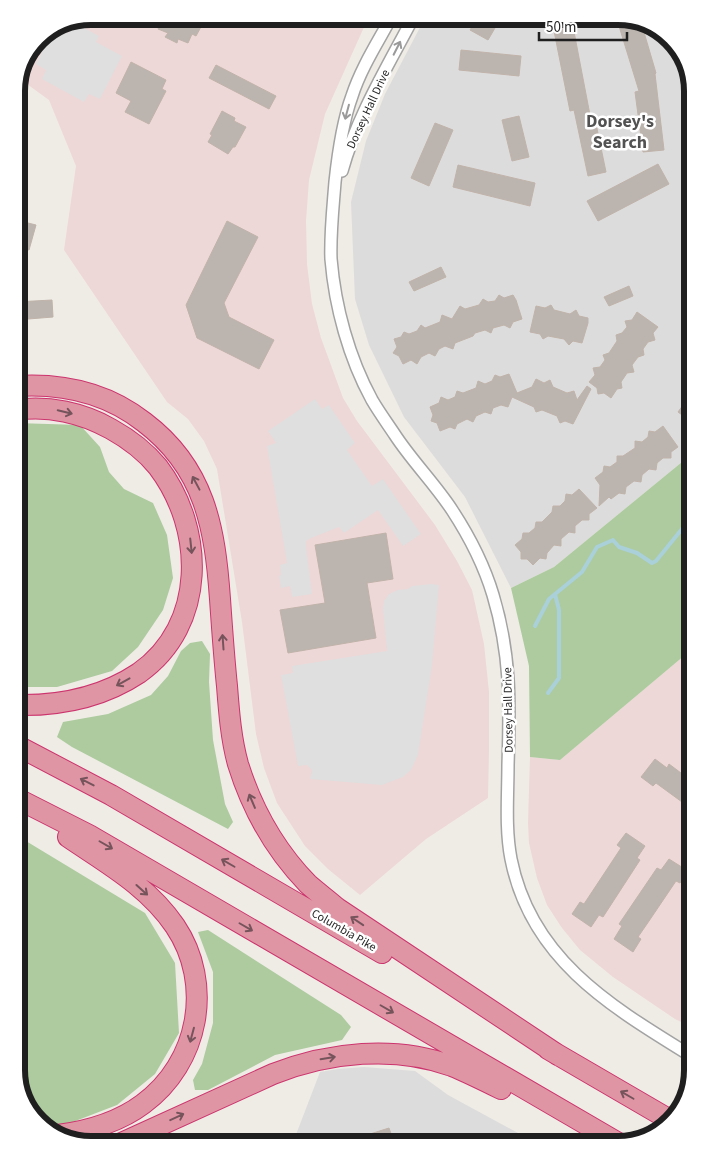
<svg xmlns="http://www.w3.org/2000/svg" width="709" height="1161" font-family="'Source Sans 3',sans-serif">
	<rect width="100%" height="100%" fill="#efece6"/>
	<path fill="#dddcdc" d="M426,16H623L660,29L685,58L693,91V453L554,567L511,588L465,497L404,417L369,345L355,299L351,202L366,141L385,94Z
		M364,1067L415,1071L448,1095L540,1145H292L320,1072L338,1069Z"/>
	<path fill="#eed7d7" d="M91,16H369L325,114L309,180L306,221L307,264L312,304L321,338L343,398L357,421L435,525L457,561L472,590L484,644L489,692V749L488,798L426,839L360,895L328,869L305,846L277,803L264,768L256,734L242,622L217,469L204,441L188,419L167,402L64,250L76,166L49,100L20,79L38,38Z
		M693,637V1028L675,1019L613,977L580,950L562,928L547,905L537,878L529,843L528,823L530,757L560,760L685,655Z"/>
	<path fill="#adcb9f" d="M16,423L80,425L100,447L109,472L124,489L153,503L167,535L173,578L163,610L138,647L112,671L57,687H16Z
		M693,453V637L685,655L560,760L530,757L529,666L511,588L554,567Z
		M202,641L210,654L209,682L213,740L225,804L233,822L228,829L72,747L57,737L63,722L108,714L151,695L168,676L181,651L190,643Z
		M16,835L145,913L175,963L179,1033L155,1074L117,1105L65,1125L42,1124L24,1103L16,1070Z
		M208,930L341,1015L351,1027L342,1040L275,1055L208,1090H195L193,1080L202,1064L213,1023V972L198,932Z"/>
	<path fill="#dfdfdf" d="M327,16H355L349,28Z
		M75,23L99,36L96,42L122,56L100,99L89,94L84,102L42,79L46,70L36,64L52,32L60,29L69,33Z
		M315,399L322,409L329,405L355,443L347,450L372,486L383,479L421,534L403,546L378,510L344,533L339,527L311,538L306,541V546L312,594L292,597L290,586L281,588L279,576L281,575L280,565L287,563L267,446L276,443L268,431Z
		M431,584L439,585L432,666L418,755L411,770L403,777L382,785L310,779L312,770L307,765L298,766L281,675L293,673L292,666L387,651L383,609L384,601L389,594L398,590L408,589L412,586Z"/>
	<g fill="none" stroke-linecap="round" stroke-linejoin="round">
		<path stroke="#aad0d9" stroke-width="4" d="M535,626L549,599L582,572L597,547L613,540L619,547L637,553L652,563L656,561L686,524L693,519
			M548,693L559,678V610L555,594"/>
	</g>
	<path fill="#bcb5af" stroke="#c0b3aa" d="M164,16H201L198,23L202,25L196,36L192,34L188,43L178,39L177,43L165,37L168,33L158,29Z
		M478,16H502L488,40L470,30Z
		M551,16H571L590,115L594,114L606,172L588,176L574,110L570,111Z
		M637,21L641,22L656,73L655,74L664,150L643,152L635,92L639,91L619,26Z
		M461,50L521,56L519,76L459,70Z
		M131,62L166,80L162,89L166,91L149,124L125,112L131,101L116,93Z
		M216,65L276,96L269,109L209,78Z
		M222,111L235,118L234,121L246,127L235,147H233L228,154L208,142L212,135L210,134Z
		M519,116L529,157L512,161L502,120Z
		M435,123L453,130L429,186L411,178Z
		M658,164L669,184L598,221L587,201Z
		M458,165L535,183L530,206L453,187Z
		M16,220L36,225L29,250L16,246Z
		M227,221L258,237L224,303L229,317L274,340L259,369L197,338L186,305Z
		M441,267L446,277L414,291L409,282Z
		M629,286L633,296L609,306L604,297Z
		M499,295L504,298L513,295L516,300L522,319L513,322L510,328L504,325L493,328L491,333L485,330L475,333L473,336L455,343L453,349L445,346L439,349L435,356L429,353L421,357L417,364L411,360L403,364L399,356L393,353L397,347L394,339L401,337L404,332L409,334L417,331L421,325L425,328L440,322L442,315L452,319L460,306L465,309L479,305L483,299L488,302L495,301Z
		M52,300L53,317L16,320V302Z
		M551,305L554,310L570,314L576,310L579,316L588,318V323L582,343L573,341L569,345L564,339L548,336L543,339L540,334L530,332L536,306L545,308Z
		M637,312L658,327L653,333L655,340L648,342L643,349L644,355L638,357L632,365L634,372L627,373L621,382L622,388L617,389L611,398L604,393L598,394L597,388L589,382L595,375L593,368L600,367L605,360L603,355L609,353L617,341L616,335L622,333L627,327L625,321L632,320Z
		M509,374L517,393L532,387L536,379L544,383L550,380L553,387L567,393L574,391L577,400L587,386L591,389L573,424L565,421L560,423L557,416L542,410L536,412L534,407L512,397L508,407L501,405L493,408L491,414L485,412L476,416L473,422L467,419L457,424L455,429L450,427L440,431L437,423L431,421L433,415L430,407L439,403L441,397L448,400L455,397L457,391L463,393L476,388L478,381L485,384L492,381L495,375L500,377Z
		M693,396V423L678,412L683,405L682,398Z
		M663,426L678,447L671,452V458H663L657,463L656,470L649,469L642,475L641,482L634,481L626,487L625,494L619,493L611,499L609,497L599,506L600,485L595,478L603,472L604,466L610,467L617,462V456H623L635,448V441L642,442L648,437L649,431L655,432Z
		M579,489L597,508L589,514V520H582L575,526V533L569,532L561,539V546L554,545L547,553L546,559L540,558L533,565L527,559H521V552L515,545L522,539L523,533H529L535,528L536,522H542L552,512L553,506H560L565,501L566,494L572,495Z
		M386,533L393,579L367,583L376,638L288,653L280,610L325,603L315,545Z
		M655,759L667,768L669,764L693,782V810L656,783L653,786L641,777Z
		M626,833L645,846L637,858L640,860L603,917L599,915L591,927L572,914L580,902L584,904L621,848L617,845Z
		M669,859L688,871L680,883L676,881L649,921L638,937L641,939L633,952L614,939L622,926L619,924L657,868L661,870Z
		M389,1128L395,1145H370L367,1135Z"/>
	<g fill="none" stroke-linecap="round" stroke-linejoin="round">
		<defs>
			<path id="street" d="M392,16C378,42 361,68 352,96C342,123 338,154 335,182C333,208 330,234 331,259C335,307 349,358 372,400C379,412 387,423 395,435C412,461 435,484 452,510C469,536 484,565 493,595C511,655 510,703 508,765C508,796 505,828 511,859C531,960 612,1007 693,1057
				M342,171C357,116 388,66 414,16"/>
			<path id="highway" d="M16,386C63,383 107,393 144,422C205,468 215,528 220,599C222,628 224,657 227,686C229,712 231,739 238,764C252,809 275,850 308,884C317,892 328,900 337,908L558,1055
				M16,705C59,706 103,697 139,673C207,625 205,529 158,467C145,451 129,439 111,429C83,413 48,405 16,410
				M16,745L111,795L382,953
				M16,798L89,835L620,1144
				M548,1049L670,1120
				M58,1135C88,1131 119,1122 143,1104C199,1063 214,984 175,926C148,886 106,863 68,837
				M117,1145L273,1074C329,1052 395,1045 452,1066C469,1073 485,1081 501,1089"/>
		</defs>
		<use href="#street" stroke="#a3a3a3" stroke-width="14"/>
		<use href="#highway" stroke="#cc346d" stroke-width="22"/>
		<use href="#street" stroke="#fff" stroke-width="11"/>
		<use href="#highway" stroke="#e095a5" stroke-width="20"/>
	</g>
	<defs><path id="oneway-shaft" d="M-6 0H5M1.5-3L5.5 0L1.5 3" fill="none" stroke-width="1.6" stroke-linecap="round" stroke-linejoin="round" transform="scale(1.25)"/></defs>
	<g stroke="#9a9a9a">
		<use href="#oneway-shaft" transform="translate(397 48) rotate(-63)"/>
		<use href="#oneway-shaft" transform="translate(347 112) rotate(105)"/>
	</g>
	<g stroke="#76545b">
		<use href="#oneway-shaft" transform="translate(65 412) rotate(14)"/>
		<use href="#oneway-shaft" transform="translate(196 483) rotate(-118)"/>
		<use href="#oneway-shaft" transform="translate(191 546) rotate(84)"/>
		<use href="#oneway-shaft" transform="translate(223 642) rotate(-94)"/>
		<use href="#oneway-shaft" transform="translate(123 682) rotate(151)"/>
		<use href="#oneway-shaft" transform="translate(87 782) rotate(-153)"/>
		<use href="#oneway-shaft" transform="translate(252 801) rotate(-113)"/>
		<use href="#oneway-shaft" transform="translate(106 845) rotate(30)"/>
		<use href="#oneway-shaft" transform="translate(228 863) rotate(-150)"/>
		<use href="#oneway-shaft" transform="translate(142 890) rotate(42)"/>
		<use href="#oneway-shaft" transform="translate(357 921) rotate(-146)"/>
		<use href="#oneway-shaft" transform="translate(246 927) rotate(30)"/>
		<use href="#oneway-shaft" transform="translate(387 1009) rotate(30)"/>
		<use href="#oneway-shaft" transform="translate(192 1035) rotate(105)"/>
		<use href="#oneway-shaft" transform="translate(328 1058) rotate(-9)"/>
		<use href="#oneway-shaft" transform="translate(627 1095) rotate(-150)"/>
		<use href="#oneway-shaft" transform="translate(177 1117) rotate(-25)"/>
	</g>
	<g text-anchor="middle" stroke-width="5" stroke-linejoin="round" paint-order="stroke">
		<g font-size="12" fill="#1f1f1f" stroke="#fff">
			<text transform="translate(368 109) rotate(-65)" y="4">Dorsey Hall Drive</text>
			<text transform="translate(508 710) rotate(-91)" y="4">Dorsey Hall Drive</text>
			<text transform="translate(344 930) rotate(30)" y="4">Columbia Pike</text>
		</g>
		<g font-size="18" font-weight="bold" fill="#525252" stroke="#fff">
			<text x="620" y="127">Dorsey's<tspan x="620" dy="21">Search</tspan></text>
		</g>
	</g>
	<path d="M0 0H709V1161H0ZM91 25H618A66 66 0 0 1 684 91V1070A66 66 0 0 1 618 1136H91A66 66 0 0 1 25 1070V91A66 66 0 0 1 91 25Z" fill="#fff" fill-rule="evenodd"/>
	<path fill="none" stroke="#1f1f1f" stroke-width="6" d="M91 25H618A66 66 0 0 1 684 91V1070A66 66 0 0 1 618 1136H91A66 66 0 0 1 25 1070V91A66 66 0 0 1 91 25Z"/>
	<path d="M539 32v8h88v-8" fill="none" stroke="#1f1f1f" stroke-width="2.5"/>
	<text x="546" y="32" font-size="15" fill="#1f1f1f" stroke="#ffffff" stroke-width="4" paint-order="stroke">50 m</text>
</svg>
